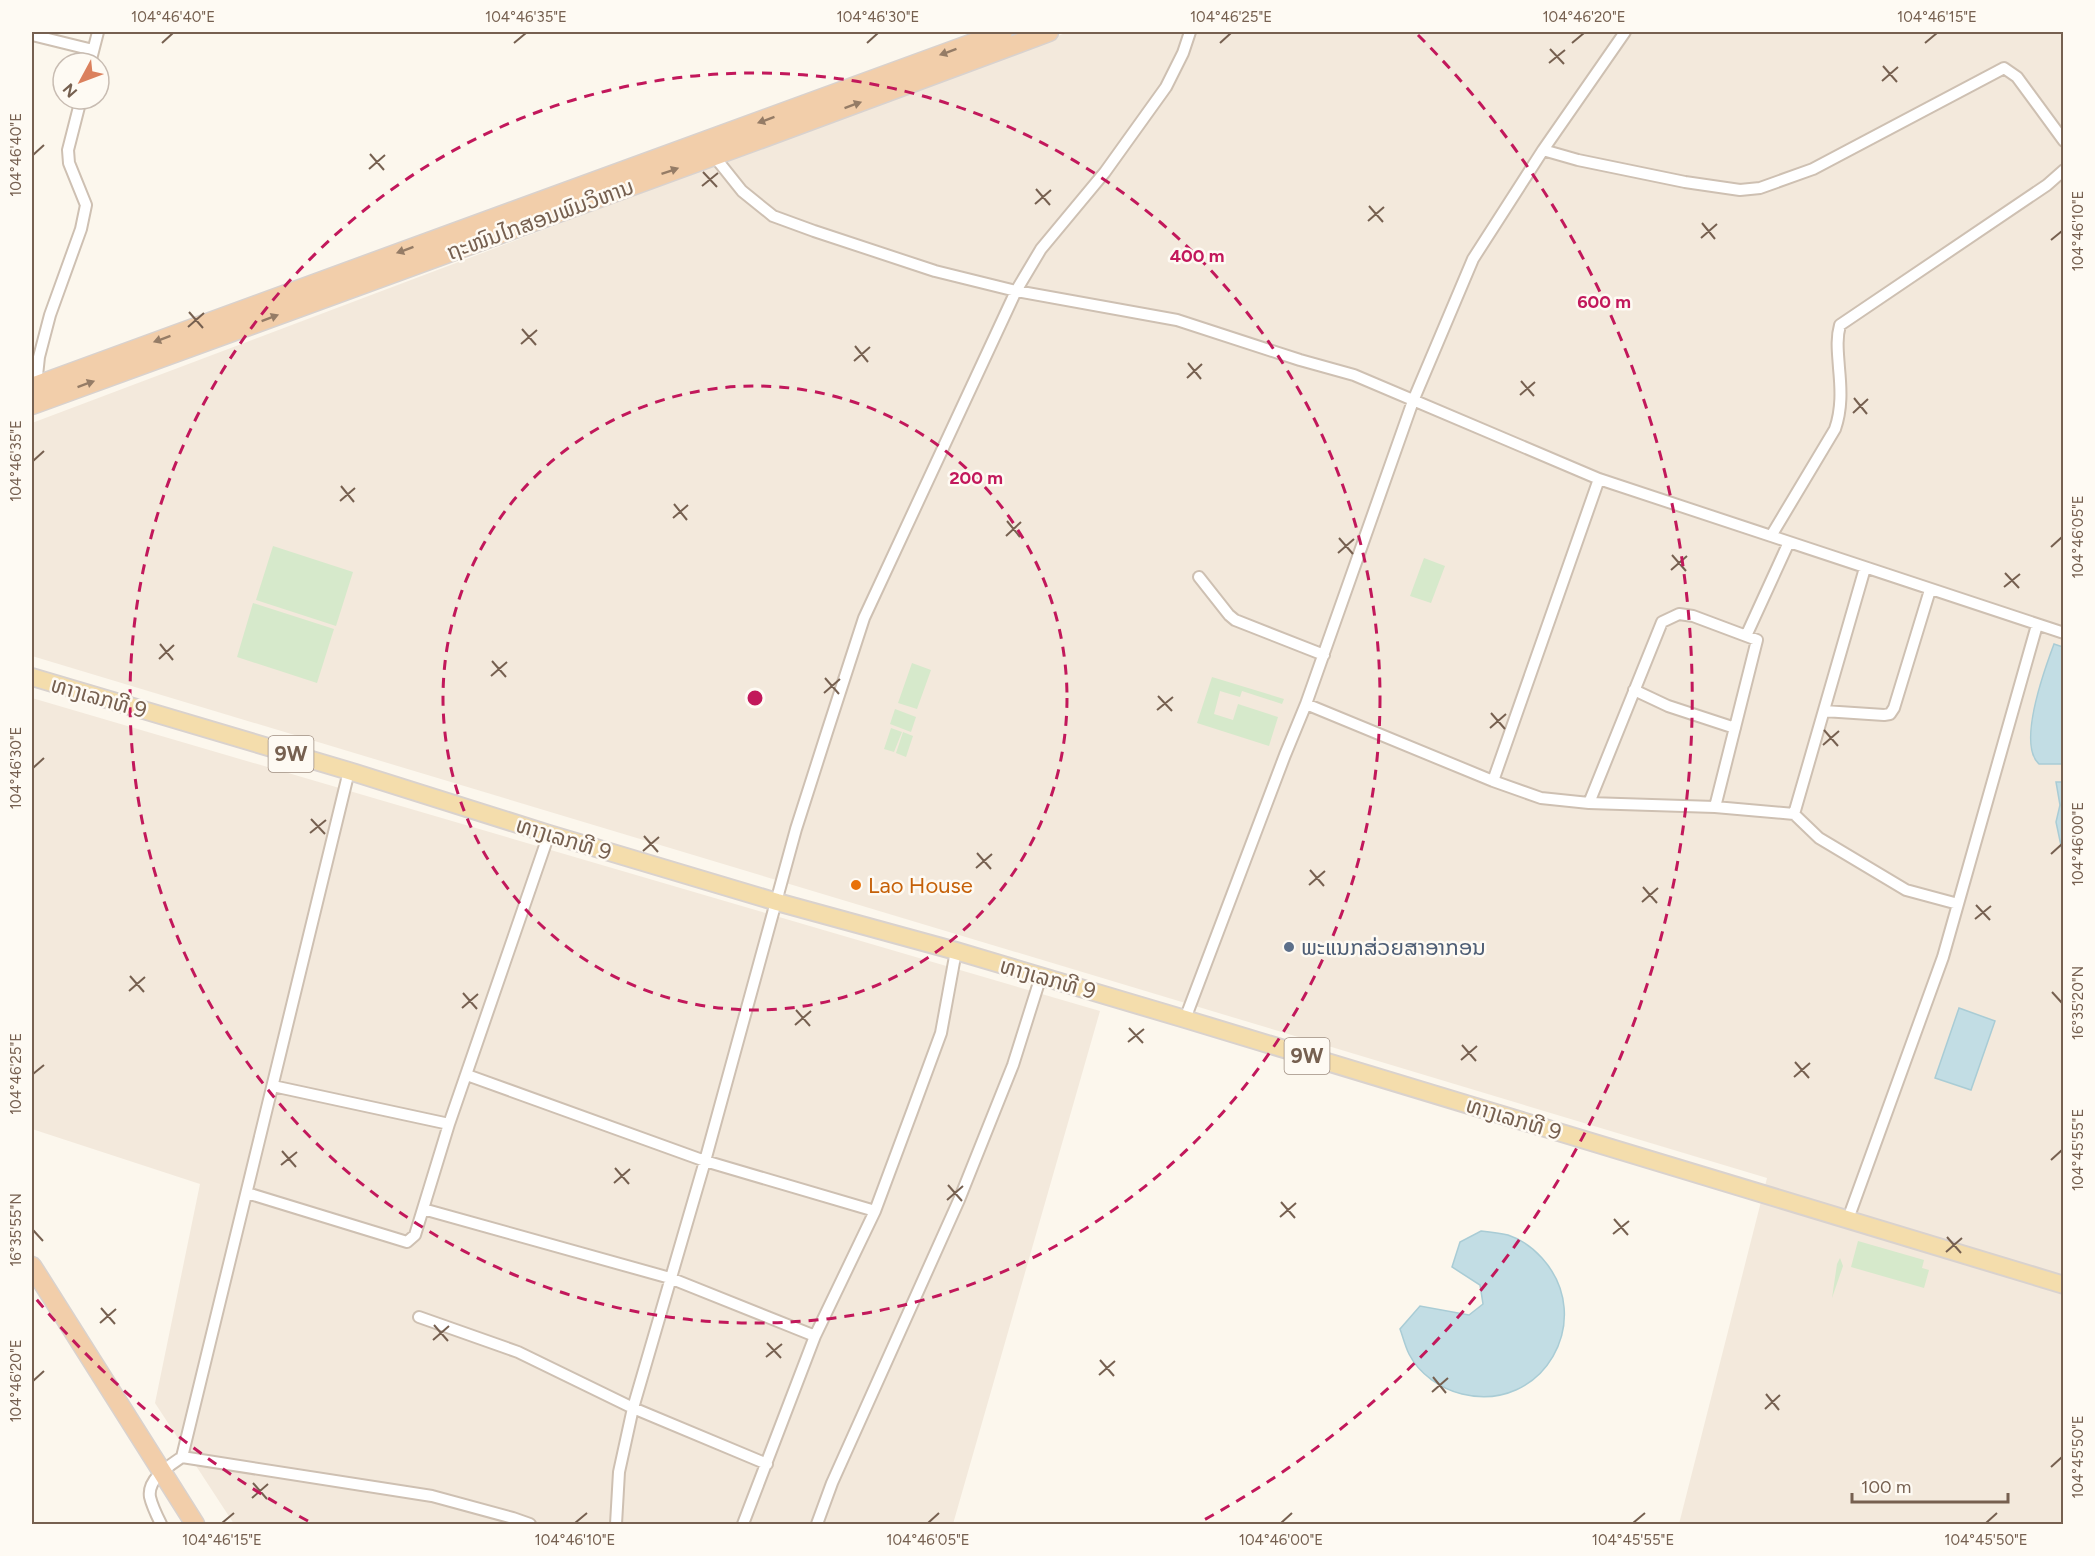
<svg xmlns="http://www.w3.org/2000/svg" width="2095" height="1556" font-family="Figtree,'Noto Sans Lao',sans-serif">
	<rect width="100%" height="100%" fill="#fcf7ed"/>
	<path fill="#f3e9dc" d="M1068,32H2063V1524H1679L1767,1178L32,656V423Z
		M32,698L1100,1011L953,1524H234L155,1403L200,1184L32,1129Z"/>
	<path fill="#d6e9cb" d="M273,546L353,572L336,626L256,600Z
		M1424,558L1445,566L1431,603L1410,596Z
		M253,603L334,629L317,683L237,657Z
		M912,663L931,670L917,709L898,703Z
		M1212,677L1284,699L1282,704L1242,691L1240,697L1220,691L1214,714L1233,720L1238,704L1278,717L1269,746L1197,723Z
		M895,709L916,717L911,732L890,724Z
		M891,728L902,732L894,752L884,749Z
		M903,732L913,736L906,757L896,753Z
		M1858,1241L1924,1260L1922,1268L1929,1270L1924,1288L1851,1267Z
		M1840,1258L1843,1266L1832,1298L1837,1264Z"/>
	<path fill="#c2dde4" stroke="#a9ccd5" stroke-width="1.5" d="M2054,644L2063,647V764H2039C2017,744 2045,668 2054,644Z
		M2056,782H2063V855L2056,822L2060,805Z
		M1959,1008L1995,1021L1971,1090L1935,1078Z
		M1481,1231C1490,1232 1499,1233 1508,1235C1520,1239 1533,1248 1542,1258C1597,1319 1543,1414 1462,1394C1441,1389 1419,1374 1409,1354C1405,1346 1403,1337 1400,1329L1420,1306L1469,1315L1483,1304L1480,1285L1452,1267L1460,1242Z"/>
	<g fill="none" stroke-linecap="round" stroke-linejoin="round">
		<defs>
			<path id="minor" d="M32,35L93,50
				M90,63L98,32
				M1543,150L1578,160L1685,182L1740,190L1760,188L1813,169L2004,68L2017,77L2064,141
				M714,156L742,191L773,216L814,231L935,271L1016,291L1177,320L1300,360L1354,375L1599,479L2064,633
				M37,389L36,385L39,357L50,315L81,229L86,205L69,163L68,150L81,99
				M1771,536L1835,429C1842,409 1841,389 1839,368C1838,353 1836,339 1840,325L2047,185L2064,170
				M1199,577L1229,615L1235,620L1324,655
				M1746,636L1789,542
				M1634,690L1668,706L1735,728
				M1306,704L1493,781L1541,798L1589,803L1715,807L1794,814L1819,838L1906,890L1958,904
				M1824,711L1884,715L1890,714L1894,708L1930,590
				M1493,781L1599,479
				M1589,803L1662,622L1679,614L1693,616L1757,640L1715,807
				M1794,814L1865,568
				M1185,1019L1285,755L1306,704L1413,401L1473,259L1543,150L1625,32
				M467,1075L705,1161L875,1211
				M273,1086L449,1124
				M247,1193L407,1242L415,1235L449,1124L549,834
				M423,1209L670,1278L815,1336
				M1848,1219L1943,957L2037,625
				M419,1317L518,1352L633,1408L767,1464
				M182,1457L432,1496L513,1518L530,1524
				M161,1524C157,1516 152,1506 150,1497C147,1479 169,1466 182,1457L349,771
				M616,1524L619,1472L633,1408L705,1161L796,829L827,732L864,618L1016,291L1041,249L1105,172L1166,87L1183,53L1190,32
				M743,1524L815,1336L875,1211L913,1109L941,1033L956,951
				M817,1524L832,1483L959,1200L1013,1065L1041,976"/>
			<path id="primary" d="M32,677L349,771L549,834L777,902L956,951L1185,1019L2064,1285"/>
			<path id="trunk" d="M32,387L1003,32
				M32,405L758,140L1049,32
				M32,1266L195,1524"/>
		</defs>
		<use href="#minor" stroke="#cec0b2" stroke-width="14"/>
		<use href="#primary" stroke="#d9d2ce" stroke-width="20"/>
		<use href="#trunk" stroke="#d9d2ce" stroke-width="21"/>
		<use href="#minor" stroke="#fff" stroke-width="10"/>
		<use href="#primary" stroke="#f4ddac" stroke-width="16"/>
		<use href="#trunk" stroke="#f2ceaa" stroke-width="18"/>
	</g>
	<defs><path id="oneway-solid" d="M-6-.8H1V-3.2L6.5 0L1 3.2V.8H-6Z" transform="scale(1.5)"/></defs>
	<g fill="#957c66">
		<use href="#oneway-solid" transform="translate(948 52) rotate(160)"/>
		<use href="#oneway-solid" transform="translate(853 105) rotate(-20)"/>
		<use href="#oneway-solid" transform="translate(766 120) rotate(160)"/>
		<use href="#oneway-solid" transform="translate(670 171) rotate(-19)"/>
		<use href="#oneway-solid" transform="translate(405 250) rotate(160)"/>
		<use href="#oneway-solid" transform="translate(270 318) rotate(-21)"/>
		<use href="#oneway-solid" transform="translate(162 339) rotate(160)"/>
		<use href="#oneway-solid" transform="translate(86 384) rotate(-20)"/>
	</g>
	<path fill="none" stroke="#766050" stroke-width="2" d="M162,43L173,33M514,43L526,33M867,43L878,33M1220,43L1231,33M1572,43L1584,33M1925,43L1937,33M1550,49L1564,64M1549,63L1565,50M1883,66L1897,82M1882,81L1898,67M370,154L384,170M33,155L44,145M369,169L385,155M703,172L717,187M702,186L718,173M1036,189L1050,205M1035,204L1051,190M1369,206L1383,222M1368,221L1384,207M1702,223L1715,239M1701,238L1717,224M2051,240L2062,231M189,312L203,328M188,327L204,313M522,329L536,345M521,344L537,330M855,346L868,362M854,361L870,347M1188,363L1201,379M1187,378L1202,364M1521,381L1534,396M1520,395L1535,382M1854,398L1867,414M1853,413L1868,399M33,461L44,451M341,486L354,502M340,501L355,488M674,504L687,520M673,518L688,505M1007,521L1020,537M1006,536L1021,522M1339,538L1353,554M2051,547L2062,537M1338,553L1354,539M1672,555L1686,571M1671,570L1687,556M2005,573L2019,588M2004,587L2020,574M160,644L173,660M159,659L174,645M492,661L506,677M491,676L507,662M825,678L839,694M824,693L840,679M1158,696L1172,711M1157,710L1173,697M1491,713L1505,729M1490,728L1506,714M1824,730L1838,746M1823,745L1839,731M33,768L44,758M311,819L325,834M310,833L326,820M644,836L658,852M643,851L659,837M977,853L991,869M2051,854L2062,844M976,868L992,854M1310,870L1324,886M1309,885L1325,871M1643,887L1657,903M1642,902L1658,888M1976,905L1990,920M1975,919L1991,906M130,976L144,992M129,991L145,977M2052,992L2062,1003M463,993L477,1009M462,1008L478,994M796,1010L810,1026M795,1025L811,1011M1129,1028L1143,1043M1128,1042L1144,1029M1462,1045L1476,1061M1461,1060L1477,1046M1795,1062L1809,1078M33,1074L44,1065M1794,1077L1810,1063M282,1151L296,1167M2051,1160L2062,1150M281,1165L297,1152M615,1168L629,1184M614,1183L630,1169M948,1185L962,1201M947,1200L963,1186M1281,1202L1295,1218M1280,1217L1296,1203M1614,1219L1628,1235M33,1230L43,1241M1613,1234L1629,1221M1947,1237L1961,1253M1946,1252L1962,1238M101,1308L115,1324M100,1323L116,1309M434,1325L448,1341M433,1340L449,1326M767,1343L781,1358M766,1357L782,1344M1100,1360L1114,1376M1099,1375L1115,1361M1433,1377L1446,1393M33,1381L44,1371M1432,1392L1448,1378M1766,1394L1779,1410M1765,1409L1780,1395M2051,1467L2062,1457M253,1483L267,1499M252,1498L268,1484M222,1523L234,1513M575,1523L587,1513M928,1523L939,1513M1281,1523L1292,1513M1633,1523L1645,1513M1986,1523L1997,1513"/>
	<g fill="none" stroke="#c2185b" stroke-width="3" stroke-dasharray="10 8">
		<circle cx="755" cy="698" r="312"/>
		<circle cx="755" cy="698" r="625"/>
		<path d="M308 1521A937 937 0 0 1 32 1294M1418 35A937 937 0 0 1 1202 1521"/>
	</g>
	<circle fill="#e8710a" stroke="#fefaf3" stroke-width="2" cx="856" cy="885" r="6"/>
	<circle fill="#5c6f8a" stroke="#fefaf3" stroke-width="2" cx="1289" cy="947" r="6"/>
	<g text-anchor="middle" stroke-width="5" stroke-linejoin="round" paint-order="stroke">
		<g fill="#fefaf3" stroke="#9f8e81" stroke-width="1.5">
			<rect x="268.5" y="736" width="45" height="36" rx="4.5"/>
			<rect x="1284.5" y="1038" width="45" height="36" rx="4.5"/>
		</g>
		<g font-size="21" font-weight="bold" fill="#766050">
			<text x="291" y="761">9W</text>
			<text x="1307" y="1063">9W</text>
		</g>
		<g font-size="22" fill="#766050" stroke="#fefaf3">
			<text transform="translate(540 219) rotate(-20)" y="8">ຖະໜົນໄກສອນພົມວິຫານ</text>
			<text transform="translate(99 697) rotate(16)" y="8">ທາງເລກທີ 9</text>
			<text transform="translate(564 838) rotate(17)" y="8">ທາງເລກທີ 9</text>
			<text transform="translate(1048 978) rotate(16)" y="8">ທາງເລກທີ 9</text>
			<text transform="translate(1514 1118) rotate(17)" y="8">ທາງເລກທີ 9</text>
		</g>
		<g font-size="22" fill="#c56008" stroke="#fefaf3" text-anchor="start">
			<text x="868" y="893">Lao House</text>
		</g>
		<g font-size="22" fill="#4e5e75" stroke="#fefaf3" text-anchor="start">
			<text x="1301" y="955">ພະແນກສ່ວຍສາອາກອນ</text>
		</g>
	</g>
	<circle cx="755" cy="698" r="9" fill="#c2185b" stroke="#fefaf3" stroke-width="3"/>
	<g font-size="18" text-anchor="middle" font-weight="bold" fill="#c2185b" stroke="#fefaf3" stroke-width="5" stroke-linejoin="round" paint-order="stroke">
		<text x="1197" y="262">400 m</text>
		<text x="1604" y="308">600 m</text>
		<text x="976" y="484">200 m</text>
	</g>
	<rect width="2095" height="1556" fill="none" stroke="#fefaf3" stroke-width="66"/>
	<g transform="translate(81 81) rotate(229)"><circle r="28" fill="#fefaf3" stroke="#c8bcb2" stroke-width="1.5"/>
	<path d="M0-4.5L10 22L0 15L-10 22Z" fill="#db805d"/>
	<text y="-9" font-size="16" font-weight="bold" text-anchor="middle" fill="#766050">N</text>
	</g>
	<path d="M1852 1493v9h156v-9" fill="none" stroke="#766050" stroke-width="3"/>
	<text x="1861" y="1493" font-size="18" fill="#766050" stroke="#fefaf3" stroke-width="4.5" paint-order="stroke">100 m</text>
	<rect x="33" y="33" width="2029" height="1490" fill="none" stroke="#766050" stroke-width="2"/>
	<g font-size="15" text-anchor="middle" fill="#766050">
		<text x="173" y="22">104°46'40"E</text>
		<text x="526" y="22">104°46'35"E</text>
		<text x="878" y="22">104°46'30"E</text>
		<text x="1231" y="22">104°46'25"E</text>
		<text x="1584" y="22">104°46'20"E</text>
		<text x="1937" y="22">104°46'15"E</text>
		<text transform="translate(16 155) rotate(-90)" y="5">104°46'40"E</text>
		<text transform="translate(2078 231) rotate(-90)" y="5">104°46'10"E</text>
		<text transform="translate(16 461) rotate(-90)" y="5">104°46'35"E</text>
		<text transform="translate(2078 537) rotate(-90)" y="5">104°46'05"E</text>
		<text transform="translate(16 768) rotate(-90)" y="5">104°46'30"E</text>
		<text transform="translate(2078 844) rotate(-90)" y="5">104°46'00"E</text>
		<text transform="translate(2078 1003) rotate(-90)" y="5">16°35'20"N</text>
		<text transform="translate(16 1074) rotate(-90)" y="5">104°46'25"E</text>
		<text transform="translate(2078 1150) rotate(-90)" y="5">104°45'55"E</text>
		<text transform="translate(16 1230) rotate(-90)" y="5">16°35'55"N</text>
		<text transform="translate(16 1381) rotate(-90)" y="5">104°46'20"E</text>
		<text transform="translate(2078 1457) rotate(-90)" y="5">104°45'50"E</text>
		<text x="222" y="1545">104°46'15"E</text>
		<text x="575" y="1545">104°46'10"E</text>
		<text x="928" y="1545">104°46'05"E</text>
		<text x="1281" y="1545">104°46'00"E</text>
		<text x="1633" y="1545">104°45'55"E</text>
		<text x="1986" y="1545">104°45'50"E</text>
	</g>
</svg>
